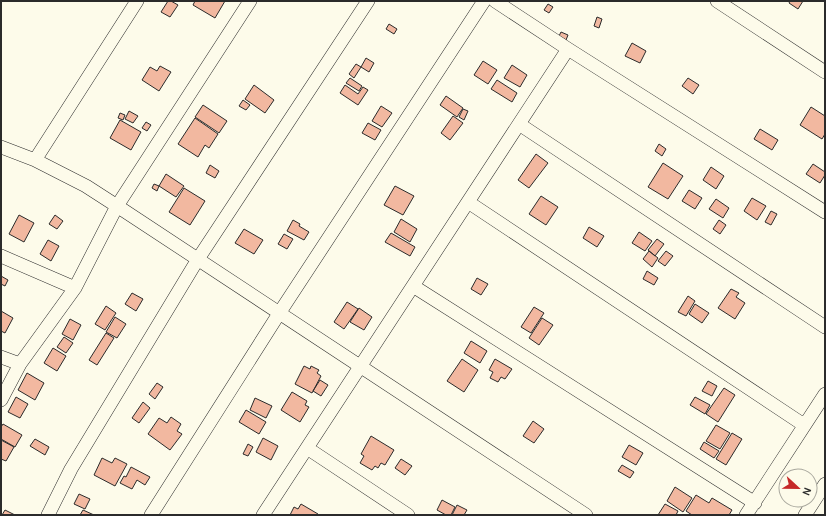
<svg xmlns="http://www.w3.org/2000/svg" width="826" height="516" font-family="Karla,sans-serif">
	<rect width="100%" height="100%" fill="#fdfbea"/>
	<path fill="#f2b8a0" stroke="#2b2b2b" d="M168,1H171L178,5L170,17L161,12Z
		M195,1H225L215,18L193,5Z
		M790,1H803L798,9L789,3Z
		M548,4L553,7L549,13L544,10Z
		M597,17L602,19L599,28L594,26Z
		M389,24L397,29L394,34L386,29Z
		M561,32L568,35L566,40L559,36Z
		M632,43L646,51L640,63L625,56Z
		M366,58L374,63L369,72L361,67Z
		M483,61L497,70L488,84L474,75Z
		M356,64L361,67L354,78L349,74Z
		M512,65L527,75L520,87L504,78Z
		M160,66L171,72L159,91L142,80L150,67L157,71Z
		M350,78L362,86L359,91L346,83Z
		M688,78L699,85L693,94L682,86Z
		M497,80L517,93L512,102L491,89Z
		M254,85L274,100L265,113L245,99Z
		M345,85L358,94L363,87L368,90L358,105L340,93Z
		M446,96L463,108L457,117L440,105Z
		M243,100L250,105L246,110L239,106Z
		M203,105L227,121L219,133L195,117Z
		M381,106L392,113L382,127L372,121Z
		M811,107L825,116V134L822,139L800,125Z
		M463,109L468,111L464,120L459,117Z
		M129,111L138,116L133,123L125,119Z
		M120,113L125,115L123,120L118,118Z
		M453,116L463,123L450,140L441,133Z
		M195,118L218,134L209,148L205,145L198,157L178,144Z
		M120,120L141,132L131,150L110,138Z
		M146,122L151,125L147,131L142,128Z
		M368,123L381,130L375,140L362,133Z
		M760,129L778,140L772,150L754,139Z
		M659,144L666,149L662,156L655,151Z
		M536,154L548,163L529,188L518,180Z
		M663,163L683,176L668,199L648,187Z
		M813,164L825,172V175L820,183L806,174Z
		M210,165L219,171L215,178L206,173Z
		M711,167L724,176L716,189L703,180Z
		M166,174L184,186L176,197L159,186Z
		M154,184L159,186L157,191L152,188Z
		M395,186L414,196L403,215L384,205Z
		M184,188L205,201L190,225L169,212Z
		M689,190L702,198L695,209L682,201Z
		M541,196L558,207L546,225L529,214Z
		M752,198L766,206L757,220L744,211Z
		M716,199L729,208L723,218L709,209Z
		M771,211L777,214L771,225L765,222Z
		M19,215L34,223L24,242L9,234Z
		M55,215L63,221L57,229L49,224Z
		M401,219L417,229L410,242L394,232Z
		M293,220L300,224L299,226L309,232L304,240L287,231Z
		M719,220L726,225L720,234L713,229Z
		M589,227L604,236L597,247L583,238Z
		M244,229L263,240L254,254L235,243Z
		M639,232L652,241L645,251L632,243Z
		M391,233L415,247L410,256L385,242Z
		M284,234L293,239L287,249L278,244Z
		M657,239L664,244L655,256L648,250Z
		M48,240L59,246L51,261L40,254Z
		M649,251L658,258L652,267L643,259Z
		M666,251L673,256L665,266L658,261Z
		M647,271L658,278L654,285L643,279Z
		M1,276L8,280L5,286L1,284Z
		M477,278L488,284L481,295L471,289Z
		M731,289L739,293L736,297L745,303L735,319L718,308Z
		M132,293L143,299L136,311L125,304Z
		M688,296L695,301L686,316L678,312Z
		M347,302L358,309L344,329L334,322Z
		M695,304L709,313L702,323L689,314Z
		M106,306L116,313L105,330L95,324Z
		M534,307L544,313L531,333L521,327Z
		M359,308L372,317L364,330L350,322Z
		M1,311L13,318L5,333L1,331Z
		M115,317L126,324L117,338L106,332Z
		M542,318L553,325L539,345L529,338Z
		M70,319L81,325L73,340L62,334Z
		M106,333L114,338L97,365L89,360Z
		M64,337L73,343L66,353L57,347Z
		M471,341L487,351L480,363L464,353Z
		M53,348L66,356L57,371L44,363Z
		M462,359L478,370L464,392L447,381Z
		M495,359L512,369L505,379L501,377L498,382L490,378L493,372L489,370Z
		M304,366L310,369L311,366L319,370L317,373L321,376L312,393L295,384Z
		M27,373L44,383L35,400L18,390Z
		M320,380L328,385L321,396L313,391Z
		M708,381L717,386L712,396L702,391Z
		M157,383L163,387L155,399L149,394Z
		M724,388L735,395L718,422L706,414Z
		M292,392L307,401L305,405L309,407L300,422L281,410Z
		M16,397L28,404L20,418L8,412Z
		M695,397L710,405L705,414L690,405Z
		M255,398L272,406L266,418L250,410Z
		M143,402L150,408L139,423L132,418Z
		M246,410L266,422L259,434L239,422Z
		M171,417L181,424L177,431L182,434L170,450L148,434L159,418L167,423Z
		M533,421L544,429L534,443L523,436Z
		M3,424L22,435L15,447L1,439V427Z
		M716,425L730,433L720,449L706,441Z
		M732,433L742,439L726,465L716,459Z
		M371,436L394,450L385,465L381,463L378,468L375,466L372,470L360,463L364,456L361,454Z
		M263,438L278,446L271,460L256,452Z
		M35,439L49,447L45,455L30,446Z
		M1,440L14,447L6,461L1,459Z
		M704,442L719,451L714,458L700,449Z
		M248,444L253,447L248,456L243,454Z
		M629,445L643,453L636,465L622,457Z
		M102,458L112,463L115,458L127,464L115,486L94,475Z
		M401,459L412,466L405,475L395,468Z
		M622,465L634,472L630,478L618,471Z
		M131,467L150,477L145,485L137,480L132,489L120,483L124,476L126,477Z
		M675,487L692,498L683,512L667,501Z
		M79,494L90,499L85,509L74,504Z
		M696,495L709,503L712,498L732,510L729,515H692L686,511Z
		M442,500L455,507L451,515H446L437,510Z
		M301,504L318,514V515H290L294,507L298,509Z
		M665,504L678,511L676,515H658Z
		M457,505L467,510L464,515H452Z
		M5,510L15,515H2Z
		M83,510L94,515H80Z"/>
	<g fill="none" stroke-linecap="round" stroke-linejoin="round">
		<defs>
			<path id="minor" d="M495,1L568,49L825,212
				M717,1L825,72
				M519,124L825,327
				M1,147L35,160L86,186L117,206L586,515
				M35,160L137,1
				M468,202L804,425
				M1,256L75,288
				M413,286L755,503
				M1,357L20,364
				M1,400L20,364L75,288L117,206L250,1
				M307,448L408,515
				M48,515L71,469L198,259L368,1
				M151,515L280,312L484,1
				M263,515L568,49
				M746,515L825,394
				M805,515L825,484"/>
		</defs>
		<use href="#minor" stroke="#2b2b2b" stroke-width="14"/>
		<use href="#minor" stroke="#fdfbea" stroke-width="13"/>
	</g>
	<rect width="826" height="516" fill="none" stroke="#2b2b2b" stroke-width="4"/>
	<g transform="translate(798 488) rotate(112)"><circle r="19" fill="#fdfbea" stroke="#a9a89e"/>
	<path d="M0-3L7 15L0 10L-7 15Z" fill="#c62828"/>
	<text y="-6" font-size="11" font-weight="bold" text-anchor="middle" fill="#2b2b2b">N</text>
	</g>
</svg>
